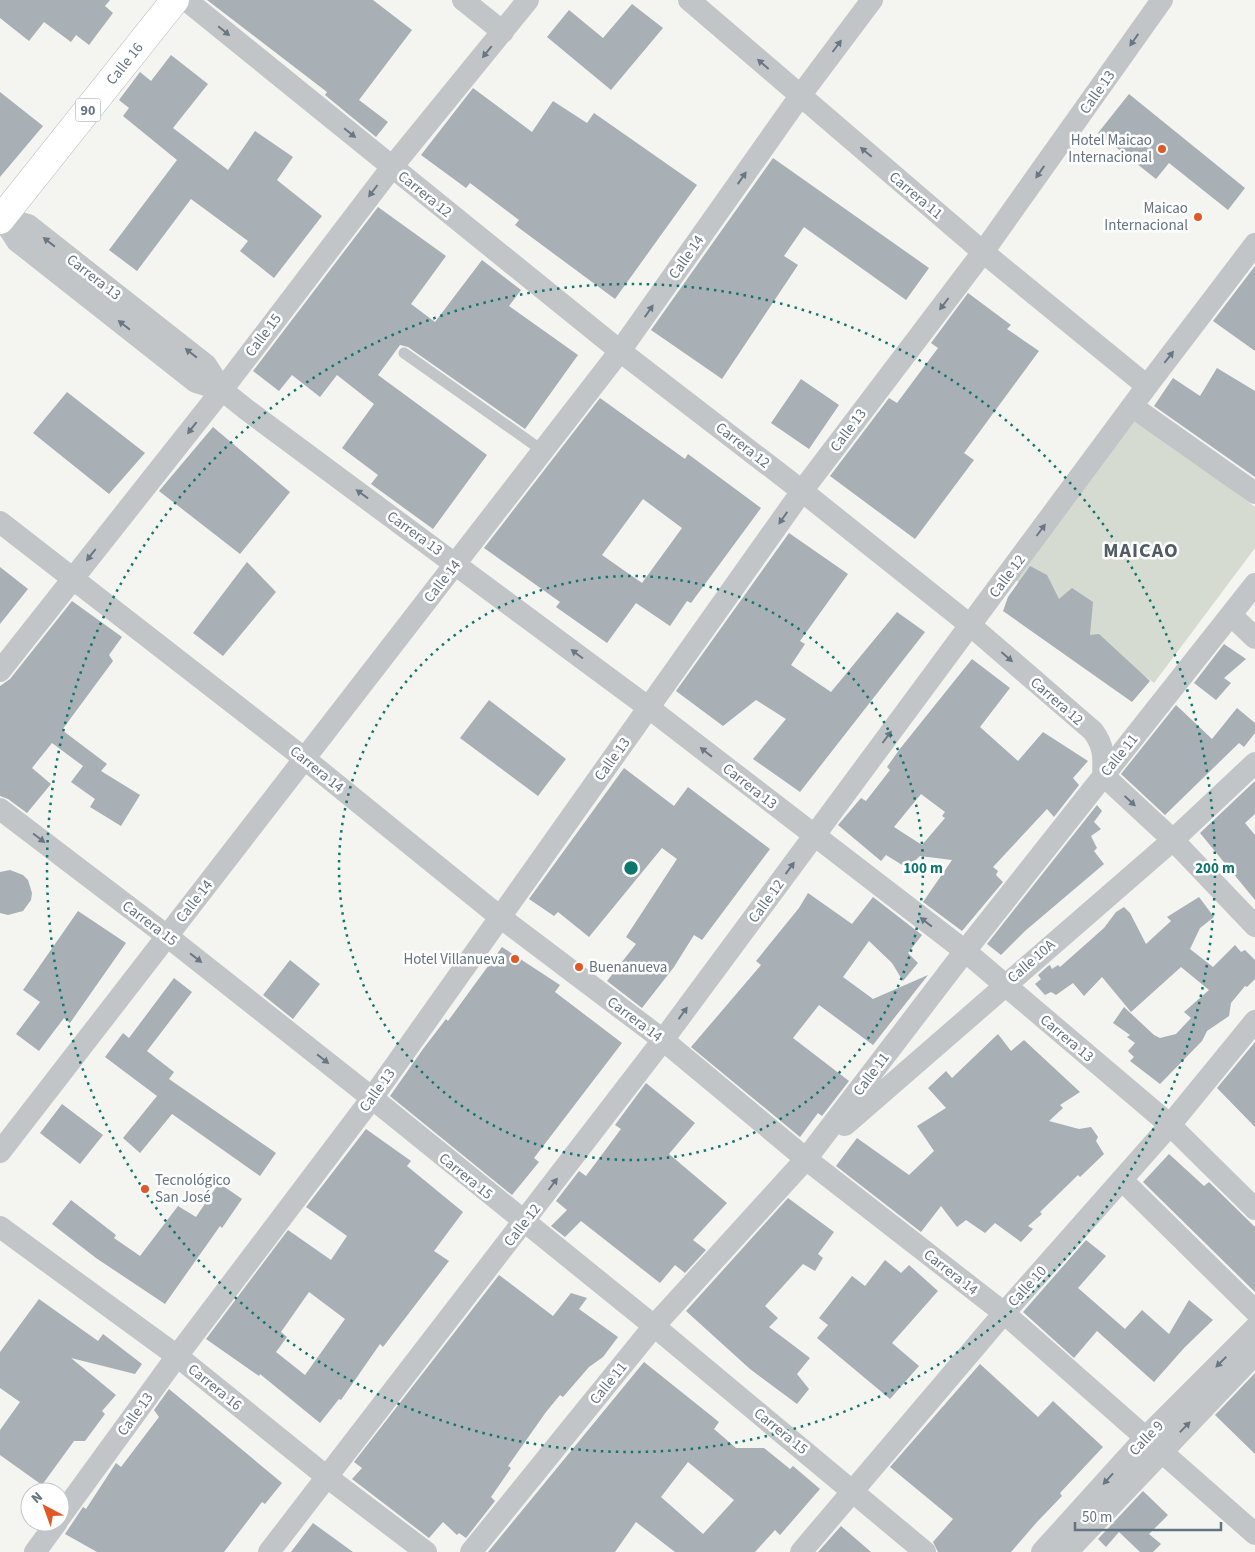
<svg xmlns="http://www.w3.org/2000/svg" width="1255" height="1552" font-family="'Source Sans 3',sans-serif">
	<rect width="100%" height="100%" fill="#f4f4f0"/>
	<path fill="#d5dbd1" d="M1134,417L1255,507V548L1154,683L1013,578Z"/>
	<path fill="#a8afb5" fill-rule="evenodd" d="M0,0H110L105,6L113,13L89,45L76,35L71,42L44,22L29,41L0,18Z
		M207,0H373L412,30L359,100L388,122L376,137L325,95L327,92Z
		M632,4L663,28L611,90L547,37L569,10L603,38Z
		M171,55L208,84L173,128L228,170L255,131L293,157L277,180L322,216L274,278L240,251L248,241L191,199L137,271L109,250L177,160L123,116L129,108L119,100L140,72L151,81Z
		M473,88L532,132L553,101L587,123L594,113L697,185L615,299L515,225L519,220L470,183L466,188L421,155Z
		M0,92L43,126L0,177Z
		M1129,94L1245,188L1228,210L1169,163L1156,179L1098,133Z
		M773,158L929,268L906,300L804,227L784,256L798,265L722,379L651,330Z
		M378,207L446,256L411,304L435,322L482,260L521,290L509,306L578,355L525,429L408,347L400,345L378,375L487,455L433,529L371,484L378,475L342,448L374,404L337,375L320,397L292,375L279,391L253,371Z
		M1255,266V351L1213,321Z
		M968,293L1011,325L1007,329L1039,351L964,453L974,460L915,539L830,476L889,398L897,403L938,348L931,343Z
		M1217,368L1255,391V477L1154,406L1173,378L1200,396Z
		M801,379L839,405L809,449L771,423Z
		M67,392L145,453L109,494L33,433Z
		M600,398L685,459L688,454L761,508L691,603L687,601L670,626L636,603L607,643L556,607L560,602L484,548ZM643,499L682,528L642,583L602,555Z
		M213,427L290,492L240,554L159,491Z
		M789,533L848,574L800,641L805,644L791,665L831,692L897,612L925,632L800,792L753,759L786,719L756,700L723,726L676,691Z
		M247,562L276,592L223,656L193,633Z
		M1030,566L1047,575L1059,599L1072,588L1093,602L1090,635L1099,634L1150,681L1132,702L1003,611L1008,597Z
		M0,567L28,589L0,624Z
		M72,601L122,637L109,655L113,661L62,730L107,764L101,771L140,795L121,826L90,807L95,799L71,782L83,766L52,743L32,768L51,784L27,813L8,799L0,796V686L10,679Z
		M1224,644L1246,659L1224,678L1231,683L1216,700L1194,683Z
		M972,659L1010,688L980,727L1018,761L1043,732L1088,761L1073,778L1079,785L1054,817L1047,809L993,867L998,871L996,875L1003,882L962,931L923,902L952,860L920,856L907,868L886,855L881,861L838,825L861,798L866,801L890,770L887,767L899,750ZM921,794L945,812L942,816L945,818L922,845L894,827Z
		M489,700L566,759L538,796L460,738Z
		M1176,705L1212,739L1237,708L1255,723V733L1244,747L1239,743L1165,815L1121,774Z
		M624,768L674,806L688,787L770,849L702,940L694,935L674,967L642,1008L607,981L636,944L626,937L677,859L662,848L589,937L558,912L554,916L529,899Z
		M1255,781V814L1245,823L1255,835V900L1200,833Z
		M1097,805L1102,811L1094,822L1101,829L1091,836L1097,848L1094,851L1104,864L1025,931L1001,955L987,944Z
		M10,870L23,875L28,880L32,893L31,900L23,911L8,915L0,913V872Z
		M808,893L852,924L873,897L922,935L908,953L918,963L903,981L892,963L869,941L843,977L873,999L928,975L873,1045L819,1005L793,1038L849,1081L822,1116L818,1113L800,1137L691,1047L761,965L756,961L799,908Z
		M1199,897L1214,917L1200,928L1190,949L1213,967L1235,945L1241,952L1245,950L1255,960V979L1247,987L1245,986L1231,1003L1229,1016L1207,1031L1202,1041L1160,1084L1130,1061L1134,1057L1128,1051L1135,1043L1127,1037L1130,1035L1113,1023L1124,1007L1154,1035L1160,1038L1176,1034L1191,1018L1184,1012L1209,990L1181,967L1131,1012L1102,977L1084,996L1073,983L1056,995L1051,992L1045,995L1035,984L1041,979L1038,975L1048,966L1050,965L1052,969L1058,965L1060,967L1104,928L1116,912L1124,907L1130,913L1146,944L1171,921L1167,917Z
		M78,911L126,943L70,1023L64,1018L39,1051L16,1034L40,1002L23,990Z
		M502,947L560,985L555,992L622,1043L534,1158L539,1162L512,1195L390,1096L423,1049L446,1019L448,1021Z
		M290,960L320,984L293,1019L263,995Z
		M174,978L192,992L147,1051L174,1072L169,1079L276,1153L260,1176L172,1114L140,1153L123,1138L157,1096L105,1057L123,1033L129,1038Z
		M998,1034L1011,1051L1024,1040L1080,1092L1060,1105L1063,1108L1049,1121L1079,1129L1091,1127L1098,1137L1096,1141L1104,1154L1080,1177L1078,1175L1040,1212L1042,1214L1028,1226L1033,1229L1021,1242L995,1223L985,1233L966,1220L957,1227L941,1206L921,1232L836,1166L857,1138L909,1175L934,1151L917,1126L946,1108L928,1088L946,1071L952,1078Z
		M1255,1042V1127L1217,1088Z
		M646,1083L695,1123L669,1154L727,1203L693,1240L706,1250L685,1273L675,1265L660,1283L581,1221L565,1237L551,1226L567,1210L556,1201L579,1171L586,1176L621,1129L615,1125Z
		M62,1104L103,1135L80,1164L40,1133Z
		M366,1129L411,1161L407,1166L463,1212L434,1251L449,1261L383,1347L380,1344L341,1400L339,1399L320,1423L260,1374L259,1376L206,1339L288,1230L331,1260L347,1236L306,1207ZM309,1292L345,1319L305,1375L276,1352L287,1337L281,1332Z
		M1169,1154L1204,1186L1209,1182L1255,1227V1292L1143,1182Z
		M219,1183L242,1199L222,1228L220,1226L165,1304L96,1258L52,1224L71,1200L116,1235L114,1238L140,1256L178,1206L196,1217Z
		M788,1198L834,1232L818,1254L823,1258L815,1271L803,1264L765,1306L778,1318L769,1327L810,1358L797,1374L809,1389L797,1404L750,1369L686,1311Z
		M1086,1240L1106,1256L1078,1288L1125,1329L1142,1310L1169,1334L1189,1300L1213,1320L1184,1348L1154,1382L1097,1331L1074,1358L1023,1312Z
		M885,1260L901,1273L909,1265L938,1291L892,1343L919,1366L890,1399L817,1338L828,1325L819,1318L852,1276L865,1286Z
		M499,1275L553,1316L571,1293L587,1298L579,1309L618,1337L603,1357L589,1367L563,1397L560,1395L546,1412L508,1466L511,1468L491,1497L495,1501L466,1538L459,1533L457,1535L443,1522L429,1538L352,1479L362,1468L354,1462Z
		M39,1299L98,1341L103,1334L142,1364L135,1374L71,1358L116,1395L102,1411L105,1414L85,1441H74L42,1485L0,1455V1430L20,1402L0,1388V1352Z
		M644,1362L719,1422L714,1429L736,1448H764L790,1469L793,1466L820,1489L780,1535L775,1530L755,1552H675L636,1522L615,1552H488ZM688,1462L734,1500L703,1534L661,1497Z
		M980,1364L1038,1417L1053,1401L1103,1447L1060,1493L1062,1496L1037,1522L1011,1552H938L933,1542L953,1519L890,1467Z
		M1255,1373V1454L1215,1415Z
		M169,1389L282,1483L265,1504L262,1502L224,1552H97L65,1534L83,1507L86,1509L116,1463L121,1467L159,1417L154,1410Z
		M1143,1491L1168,1515L1149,1534L1161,1544L1153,1552H1140L1119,1532L1106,1547L1098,1539Z
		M313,1523L353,1552H291Z
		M841,1526L871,1552H818Z"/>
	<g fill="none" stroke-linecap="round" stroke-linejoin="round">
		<defs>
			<g id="highway">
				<path id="s1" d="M0,220L175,0"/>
			</g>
		</defs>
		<use href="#highway" stroke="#b4b7ba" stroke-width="29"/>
		<path stroke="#c2c5c8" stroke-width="11" d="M404,353L543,451"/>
		<path stroke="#c2c5c8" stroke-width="22" d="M186,0L620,351L802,491L970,625L1093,731C1104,746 1104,757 1103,775L1173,840L1255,926
			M463,0L503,32
			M689,0L983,252L1147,386
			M0,217L28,225L206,365L222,390L247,410L649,708L965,951L1170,1125L1255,1209
			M2,218L17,241L196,382L222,390
			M1133,407L1255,493
			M0,522L305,759L500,917L663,1040L806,1159L1004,1313L1255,1534
			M1232,616L1255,638
			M0,671L222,390L392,167L528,0
			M0,809L167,936L372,1098L654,1326L925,1552
			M845,1125L1173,840L1255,763
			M0,1152L620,351L800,96L872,0
			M1122,1180L1255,1311
			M0,1227L177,1356L327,1477L426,1552
			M60,1517L177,1356L372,1098L802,491L983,252L1162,0
			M35,1552L57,1522
			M269,1552L663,1040L1147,386L1255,244
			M471,1552L654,1326L806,1159L965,951L1255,584
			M801,1552L1004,1313L1170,1125L1255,1021
			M1042,1552L1146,1437L1255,1328
			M1067,1552L1255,1354"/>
		<use href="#highway" stroke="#fff" stroke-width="28"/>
	</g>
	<defs><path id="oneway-solid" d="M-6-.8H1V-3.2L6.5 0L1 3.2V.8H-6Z" transform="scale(1.25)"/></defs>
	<g fill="#697785">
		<use href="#oneway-solid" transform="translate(224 31) rotate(39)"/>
		<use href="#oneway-solid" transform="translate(1134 40) rotate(125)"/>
		<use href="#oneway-solid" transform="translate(837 46) rotate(-53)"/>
		<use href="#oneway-solid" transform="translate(487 52) rotate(129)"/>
		<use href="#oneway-solid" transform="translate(763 64) rotate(-139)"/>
		<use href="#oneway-solid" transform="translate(350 133) rotate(39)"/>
		<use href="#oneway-solid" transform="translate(866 152) rotate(-140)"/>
		<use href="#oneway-solid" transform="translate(1040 172) rotate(125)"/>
		<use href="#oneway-solid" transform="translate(742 178) rotate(-55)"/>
		<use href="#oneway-solid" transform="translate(373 191) rotate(127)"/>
		<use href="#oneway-solid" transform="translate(49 242) rotate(-142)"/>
		<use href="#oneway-solid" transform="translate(944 304) rotate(127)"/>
		<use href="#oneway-solid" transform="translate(649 311) rotate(-55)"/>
		<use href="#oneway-solid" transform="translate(124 325) rotate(-142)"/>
		<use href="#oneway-solid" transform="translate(191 353) rotate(-142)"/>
		<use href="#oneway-solid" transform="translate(1169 357) rotate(-52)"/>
		<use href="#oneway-solid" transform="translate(192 428) rotate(128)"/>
		<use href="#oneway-solid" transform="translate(362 494) rotate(-144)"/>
		<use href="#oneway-solid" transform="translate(783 518) rotate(125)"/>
		<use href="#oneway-solid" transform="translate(1041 530) rotate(-53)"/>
		<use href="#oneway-solid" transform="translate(91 555) rotate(128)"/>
		<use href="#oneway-solid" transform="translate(577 654) rotate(-143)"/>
		<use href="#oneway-solid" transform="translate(1007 657) rotate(41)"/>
		<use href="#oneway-solid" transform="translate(887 737) rotate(-53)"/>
		<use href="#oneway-solid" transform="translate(706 752) rotate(-142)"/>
		<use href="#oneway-solid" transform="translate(1130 801) rotate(43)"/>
		<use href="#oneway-solid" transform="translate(39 838) rotate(37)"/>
		<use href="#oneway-solid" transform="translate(790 868) rotate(-54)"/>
		<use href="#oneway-solid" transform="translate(926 922) rotate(-142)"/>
		<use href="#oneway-solid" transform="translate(196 958) rotate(38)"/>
		<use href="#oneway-solid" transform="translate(683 1013) rotate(-54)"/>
		<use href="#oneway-solid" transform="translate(323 1059) rotate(38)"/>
		<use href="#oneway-solid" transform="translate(553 1184) rotate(-53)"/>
		<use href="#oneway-solid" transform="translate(1221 1362) rotate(135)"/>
		<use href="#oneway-solid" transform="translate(1185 1427) rotate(-46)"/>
		<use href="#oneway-solid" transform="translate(1108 1479) rotate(132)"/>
	</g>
	<g fill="none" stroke="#0f766e" stroke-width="2.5" stroke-dasharray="2.5 5">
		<circle cx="631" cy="868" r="292"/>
		<circle cx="631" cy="868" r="584"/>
	</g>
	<g fill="#df5825" stroke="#fff" stroke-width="2">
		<circle cx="1162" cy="149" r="5"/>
		<circle cx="1198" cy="217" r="5"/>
		<circle cx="515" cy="959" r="5"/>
		<circle cx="579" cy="967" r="5"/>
		<circle cx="145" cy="1189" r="5"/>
	</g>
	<g text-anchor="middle" stroke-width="5" stroke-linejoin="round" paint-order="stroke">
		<rect fill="#fff" stroke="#929da7" stroke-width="1" x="75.5" y="98.5" width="25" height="23" rx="4"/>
		<g font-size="14" font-weight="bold" fill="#647381">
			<text x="88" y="115">90</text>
		</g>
		<g font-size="15" fill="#647381" stroke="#fff">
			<text dy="5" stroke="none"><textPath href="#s1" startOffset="200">Calle 16</textPath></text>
			<text transform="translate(1097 92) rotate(-55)" y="5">Calle 13</text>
			<text transform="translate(425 194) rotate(39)" y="5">Carrera 12</text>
			<text transform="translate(916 195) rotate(40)" y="5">Carrera 11</text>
			<text transform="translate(686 257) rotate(-55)" y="5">Calle 14</text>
			<text transform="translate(94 277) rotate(38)" y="5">Carrera 13</text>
			<text transform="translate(263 335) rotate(-53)" y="5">Calle 15</text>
			<text transform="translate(848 430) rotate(-53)" y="5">Calle 13</text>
			<text transform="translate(743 445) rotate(38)" y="5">Carrera 12</text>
			<text transform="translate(415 533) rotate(36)" y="5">Carrera 13</text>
			<text transform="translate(1007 576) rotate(-53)" y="5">Calle 12</text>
			<text transform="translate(442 581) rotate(-52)" y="5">Calle 14</text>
			<text transform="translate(1057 701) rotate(41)" y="5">Carrera 12</text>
			<text transform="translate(1119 755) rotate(-51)" y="5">Calle 11</text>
			<text transform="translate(612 759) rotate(-54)" y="5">Calle 13</text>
			<text transform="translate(317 769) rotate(39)" y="5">Carrera 14</text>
			<text transform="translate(750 786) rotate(38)" y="5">Carrera 13</text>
			<text transform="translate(194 901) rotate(-52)" y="5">Calle 14</text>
			<text transform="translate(766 901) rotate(-54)" y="5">Calle 12</text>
			<text transform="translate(150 923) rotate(37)" y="5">Carrera 15</text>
			<text transform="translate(1031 961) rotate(-41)" y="5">Calle 10A</text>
			<text transform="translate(635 1019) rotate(37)" y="5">Carrera 14</text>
			<text transform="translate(1067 1038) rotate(40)" y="5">Carrera 13</text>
			<text transform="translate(871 1074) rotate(-53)" y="5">Calle 11</text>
			<text transform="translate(377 1090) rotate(-54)" y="5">Calle 13</text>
			<text transform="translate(466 1176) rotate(39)" y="5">Carrera 15</text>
			<text transform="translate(522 1225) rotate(-52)" y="5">Calle 12</text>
			<text transform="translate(951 1272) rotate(38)" y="5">Carrera 14</text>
			<text transform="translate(1027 1286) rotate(-48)" y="5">Calle 10</text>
			<text transform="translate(608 1383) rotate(-51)" y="5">Calle 11</text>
			<text transform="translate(215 1387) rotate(39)" y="5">Carrera 16</text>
			<text transform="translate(135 1414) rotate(-54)" y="5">Calle 13</text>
			<text transform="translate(781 1431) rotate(39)" y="5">Carrera 15</text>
			<text transform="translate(1146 1438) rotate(-46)" y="5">Calle 9</text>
		</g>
		<g font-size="15" fill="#647381" stroke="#fff" text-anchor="end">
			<text x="1152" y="145">Hotel Maicao<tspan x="1152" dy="17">Internacional</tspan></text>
			<text x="1188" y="213">Maicao<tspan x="1188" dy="17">Internacional</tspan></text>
			<text x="505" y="964">Hotel Villanueva</text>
			<text x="589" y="972" text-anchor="start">Buenanueva</text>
			<text x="155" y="1185" text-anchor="start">Tecnológico<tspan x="155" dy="17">San José</tspan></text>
		</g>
		<g font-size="20" font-weight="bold" letter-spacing="1" fill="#515c66" stroke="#fff">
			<text x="1141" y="557">MAICAO</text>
		</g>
	</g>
	<circle cx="631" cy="868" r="8" fill="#0f766e" stroke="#fff" stroke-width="2.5"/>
	<g font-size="15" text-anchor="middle" font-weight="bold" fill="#0f766e" stroke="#fff" stroke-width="5" stroke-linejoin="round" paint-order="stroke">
		<text x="923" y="873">100 m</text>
		<text x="1215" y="873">200 m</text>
	</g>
	<g transform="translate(45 1507) rotate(319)"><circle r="24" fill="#ffffff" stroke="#c1c7cd"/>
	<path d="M0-4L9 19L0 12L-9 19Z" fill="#df5825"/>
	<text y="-8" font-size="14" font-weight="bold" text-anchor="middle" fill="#647381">N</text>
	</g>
	<path d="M1075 1522v8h146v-8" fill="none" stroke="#647381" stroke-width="2.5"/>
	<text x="1082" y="1522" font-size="15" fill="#647381" stroke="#ffffff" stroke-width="4" paint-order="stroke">50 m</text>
</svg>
